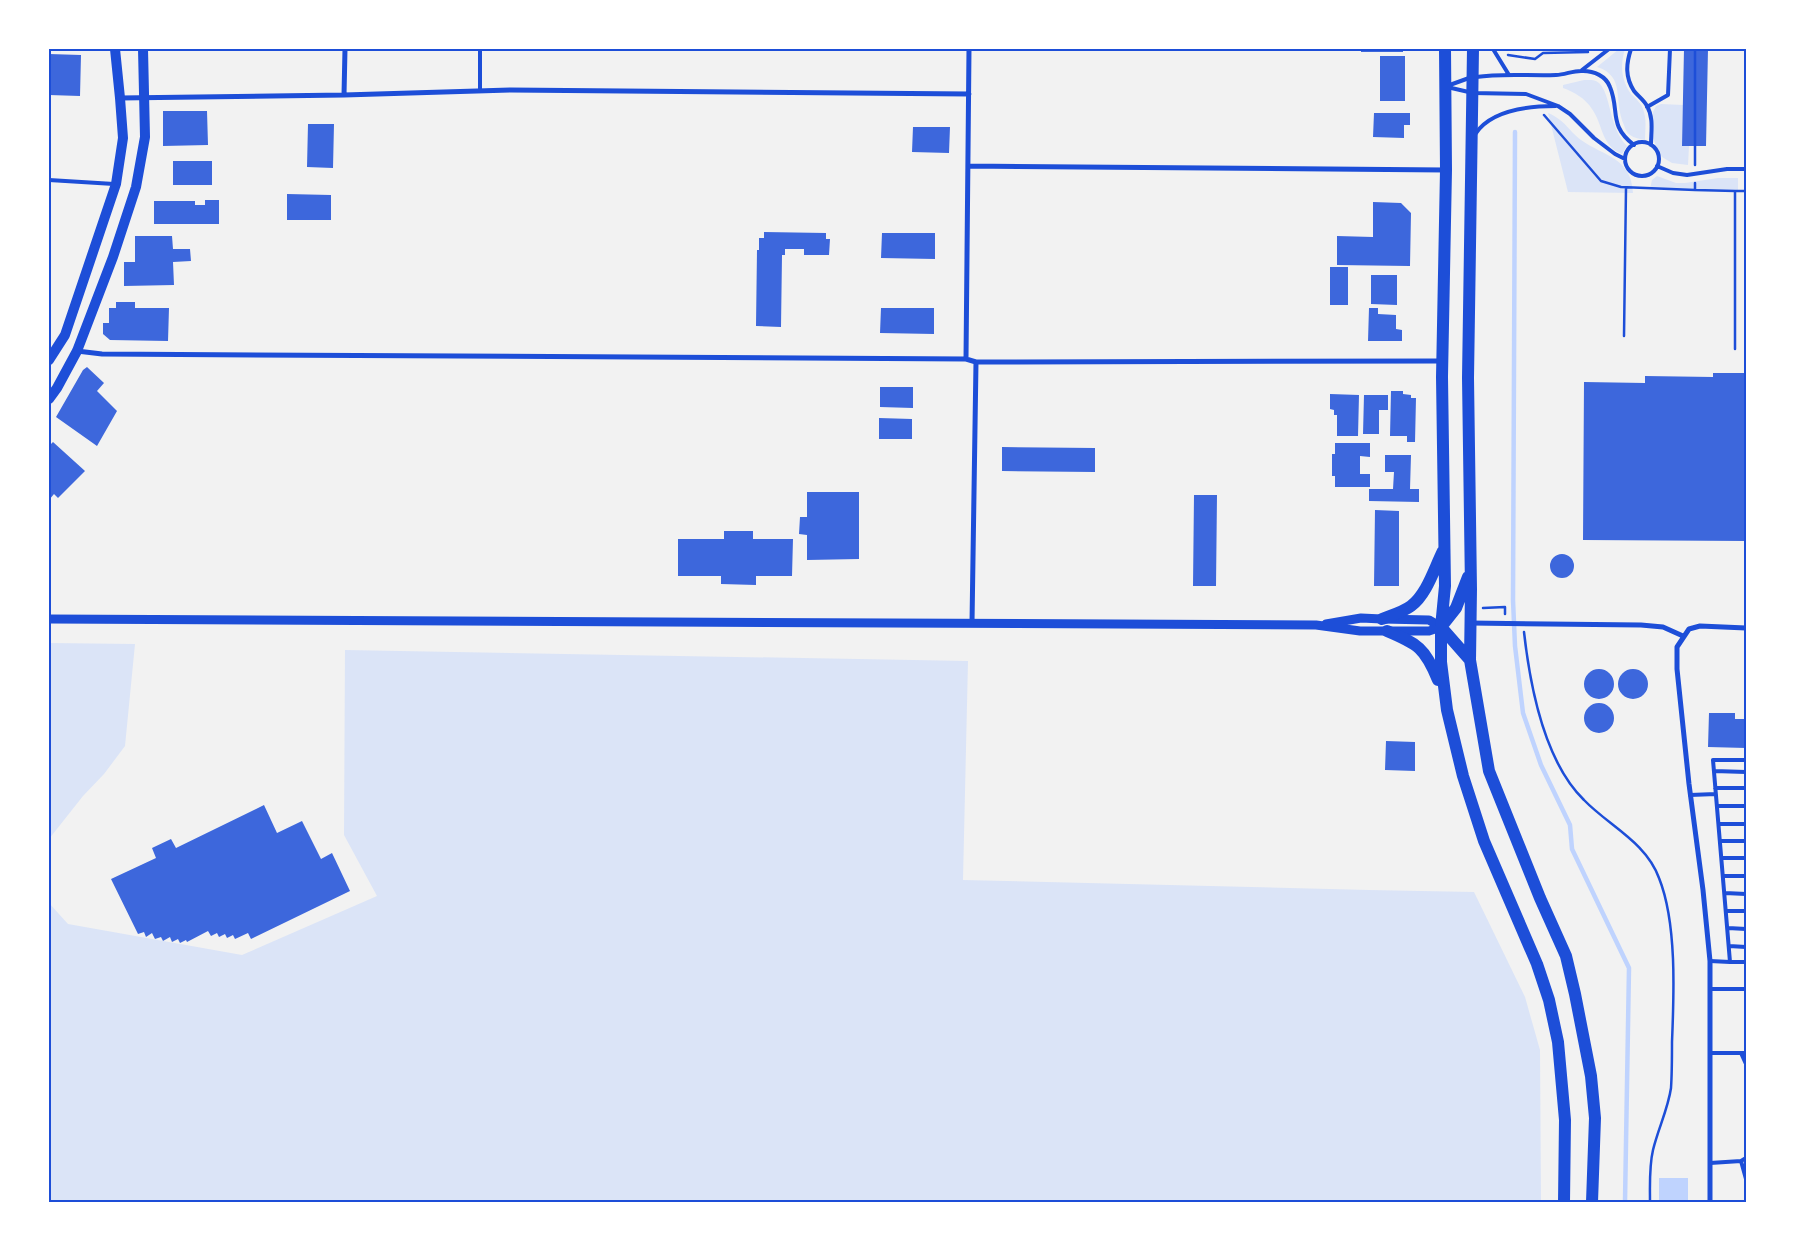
<svg xmlns="http://www.w3.org/2000/svg" width="1795" height="1251" font-family="Literata,serif">
	<rect width="100%" height="100%" fill="#f2f2f2"/>
	<path fill="#dbe4f7" d="M1619,49H1625C1620,65 1621,80 1631,94C1636,99 1641,103 1643,109C1647,120 1645,129 1645,140C1640,139 1634,138 1630,135C1627,133 1625,129 1624,125C1613,101 1626,76 1597,67Z
		M1584,80C1589,80 1595,79 1599,83C1611,94 1609,128 1627,146L1622,154C1601,146 1603,124 1592,109C1585,98 1574,92 1563,88V85Z
		M1661,104L1683,105L1682,146H1689L1688,165L1672,163L1662,157L1656,146L1653,138V112L1656,106Z
		M1548,113C1565,120 1567,129 1581,140C1605,157 1631,157 1633,193L1568,192Z
		M1657,176L1676,183H1685L1718,178H1738V191L1650,189L1652,180Z
		M49,643L135,644L125,746L104,774L83,796L49,839Z
		M345,650L968,661L963,880L1369,890L1474,892L1525,997L1540,1050L1541,1202H49V903L68,924L242,955L377,896L344,835Z"/>
	<path fill="#bfd3fe" d="M1659,1178H1688V1202H1659Z"/>
	<g fill="none" stroke-linecap="round" stroke-linejoin="round">
		<path stroke="#bfd3fe" stroke-width="4.5" d="M1515,132L1513,600L1515,646L1523,713L1541,765L1570,825L1572,849L1629,968L1625,1202"/>
	</g>
	<path fill="#3d67dc" d="M1361,49H1403V52H1361Z
		M1684,49H1708L1706,146H1682Z
		M49,54L81,55L80,96L49,95Z
		M1380,56H1405V101H1380Z
		M163,111H207L208,145L163,146Z
		M1374,113H1410V125H1404V138L1373,137Z
		M308,124H334L333,168L307,167Z
		M913,127H950L949,153L912,152Z
		M173,161H212V185H173Z
		M287,194L331,195V220H287Z
		M205,200H219V224H154V201H195V205H205Z
		M1373,202L1401,203L1411,213L1410,266L1337,265V236L1373,237Z
		M764,232L826,233V239H830L829,255H804V249H785V255H782L781,327L756,326L757,250H759V238H764Z
		M882,233H935V259L881,258Z
		M135,236H172L173,249H190L191,261L173,262L174,285L124,286V262H135Z
		M1330,267H1348V305H1330Z
		M1371,275H1397V305L1371,304Z
		M116,302H135V308H169L168,341L110,340L103,334V323H109V308H116Z
		M881,308H934V334L880,333Z
		M1369,308H1378V314L1396,315V329L1402,330V341H1368Z
		M87,367L104,383L97,391L117,411L97,446L56,417L83,370Z
		M1713,373H1746V541L1583,540L1584,382L1645,383V376L1713,377Z
		M880,387H913V408L880,407Z
		M1391,391H1403V394L1411,395V398H1416L1415,442H1407V436H1390Z
		M1330,394L1359,395L1358,436H1337V415H1334V410L1330,409Z
		M1364,395H1388V410H1379V434H1363Z
		M879,418L912,419V439H879Z
		M53,442L85,471L58,498L54,494L49,500V446Z
		M1335,443H1370V457L1360,456V474H1370V487H1335V476H1332V454H1335Z
		M1002,447L1095,448V472L1002,471Z
		M1385,455H1411L1410,489H1419V502L1369,501V489H1393L1394,472H1385Z
		M807,492H859V559L807,560V535L799,534L800,517H807Z
		M1194,495H1217L1216,586H1193Z
		M1375,510L1399,511V586H1374Z
		M724,531H753V539H793L792,576H756V585L721,584V576H678V539H724Z
		M1550 566a12 12 0 1 1 24 0a12 12 0 1 1-24 0Z
		M1618 684a15 15 0 1 1 30 0a15 15 0 1 1-30 0Z
		M1584 684a15 15 0 1 1 30 0a15 15 0 1 1-30 0Z
		M1584 718a15 15 0 1 1 30 0a15 15 0 1 1-30 0Z
		M1709,713H1735V719H1746V748L1708,747Z
		M1386,741L1415,742V771L1385,770Z
		M264,805L277,833L302,821L321,859L332,853L350,891L251,939L248,933L235,939L233,935L227,938L225,934L219,937L217,933L211,936L208,931L187,942L186,940L180,943L178,939L172,942L170,937L163,941L161,937L155,939L152,933L146,937L144,932L138,934L111,879L156,858L152,848L171,839L176,848Z"/>
	<g fill="none" stroke-linecap="round" stroke-linejoin="round">
		<path stroke="#1d4ed8" stroke-width="2.5" d="M1508,55L1535,59L1543,53L1588,52
			M1544,115L1601,181L1621,187L1695,190
			M1695,165V49
			M1695,183V190L1735,191V349
			M1735,191H1746
			M1624,336L1626,188
			M1483,608L1505,607V614
			M1524,632C1530,686 1544,761 1584,800C1609,826 1646,842 1659,878C1677,923 1674,994 1672,1042C1672,1057 1672,1073 1671,1088C1668,1109 1658,1129 1653,1150C1649,1167 1650,1185 1650,1202"/>
		<path stroke="#1d4ed8" stroke-width="4" d="M1493,49L1509,75
			M1631,49C1626,64 1625,77 1634,91C1638,96 1644,100 1647,106C1654,118 1651,132 1651,145
			M1582,70L1609,49
			M1476,77C1502,73 1529,76 1556,75C1565,75 1574,70 1583,71C1594,71 1606,76 1610,87C1620,111 1608,125 1634,145
			M1447,86L1469,78
			M1447,87L1473,93L1526,94L1558,106L1570,114L1594,138L1615,154L1625,159
			M480,91V49
			M1647,107L1668,95L1670,49
			M1476,133C1492,110 1530,106 1556,106
			M1625 159a17 17 0 1 1 34 0a17 17 0 1 1-34 0Z
			M1657,166L1673,173L1687,175L1727,169H1746
			M49,180L114,184
			M1714,771L1746,772
			M1715,788H1746
			M1690,795L1716,794
			M1717,806H1746
			M1719,824H1746
			M1720,841H1746
			M1722,858H1746
			M1723,876H1746
			M1725,893L1746,894
			M1726,911H1746
			M1728,928L1746,929
			M1729,946L1746,947
			M1710,961L1730,962L1713,760H1746
			M1730,962H1746
			M1710,989H1746
			M1710,1053H1746
			M1741,1053L1746,1064
			M1741,1161L1746,1179
			M1710,1163L1741,1161L1746,1158"/>
		<path stroke="#1d4ed8" stroke-width="5" d="M344,95L345,49
			M120,98L344,95L510,90L969,94
			M968,166L1445,170
			M77,351L102,354L966,359L976,362L1442,361
			M966,359L969,49
			M972,623L976,362
			M1470,623L1641,625L1663,627L1683,636
			M1710,1202V961L1703,890L1689,784L1677,669V647L1689,629L1700,626L1746,628"/>
		<path stroke="#1d4ed8" stroke-width="9" d="M49,619L1316,625L1360,631H1429L1441,627
			M1326,624L1361,618L1382,619L1429,620L1441,627"/>
		<path stroke="#1d4ed8" stroke-width="10" d="M49,360L65,335L116,184L123,138L120,98L115,49
			M49,399L57,388L77,351L113,257L136,187L145,137L143,49"/>
		<path stroke="#1d4ed8" stroke-width="12" d="M1445,49L1446,170L1442,377L1445,586L1441,627V662L1447,710L1463,776L1484,841L1537,964L1549,1000L1558,1042L1565,1120L1564,1202
			M1473,49L1468,378L1471,589L1470,660L1489,771L1540,898L1566,956L1575,994L1591,1076L1595,1118L1592,1202
			M1382,619C1392,615 1403,612 1411,606C1427,594 1434,569 1443,551
			M1441,627L1456,608L1468,577
			M1441,627L1470,660
			M1387,631C1418,644 1425,648 1438,680"/>
	</g>
	<rect width="1795" height="1251" fill="none" stroke="#ffffff" stroke-width="100"/>
	<rect x="50" y="50" width="1695" height="1151" fill="none" stroke="#1d4ed8" stroke-width="2"/>
</svg>
